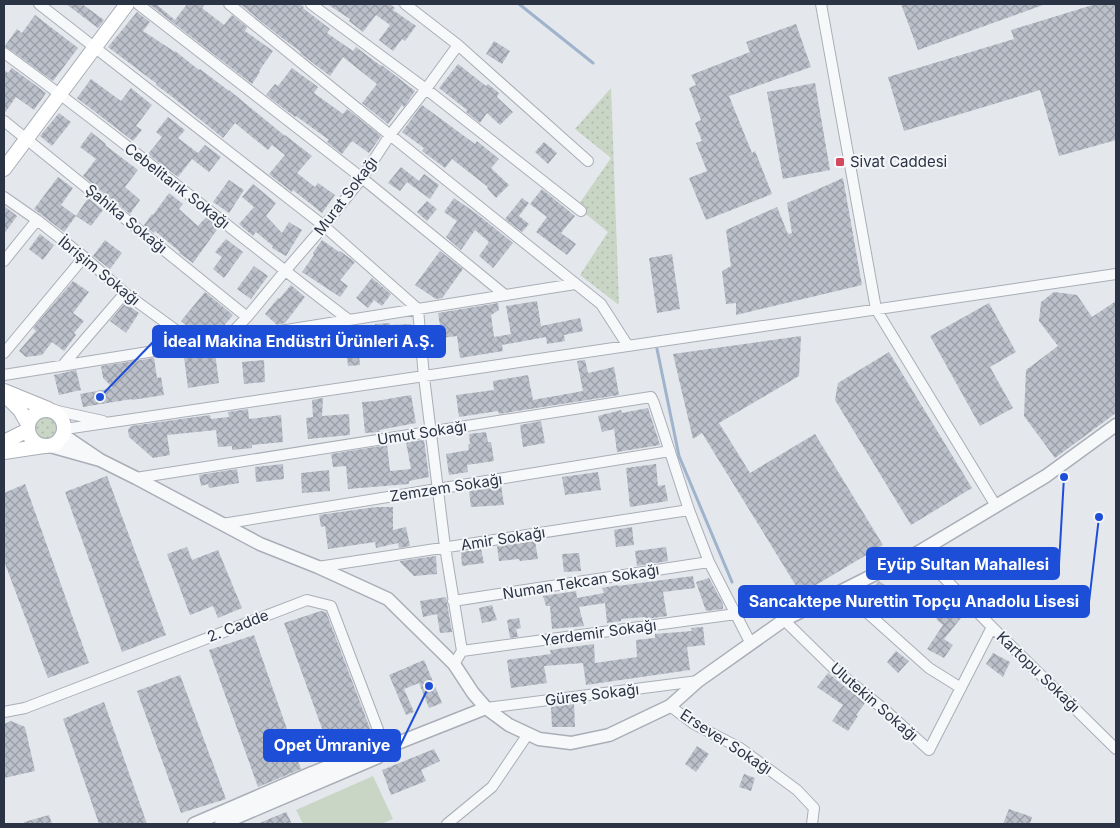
<svg xmlns="http://www.w3.org/2000/svg" width="1120" height="828" font-family="Inter,sans-serif">
	<defs>
		<pattern id="green-dots" width="8" height="8" patternUnits="userSpaceOnUse" patternTransform="scale(1.25)"><rect width="8" height="8" fill="#c9d6c5"/><path d="M2 2h.1M6 6h.1" fill="none" stroke="#adb8ab" stroke-width="1.8" stroke-linecap="round"/></pattern>
		<pattern id="building-cross-hatch" width="8" height="8" patternUnits="userSpaceOnUse" patternTransform="scale(1.25)"><rect width="8" height="8" fill="#bbc0ca"/><path d="M0 0l8 8M0 8l8-8" fill="none" stroke="#989da6"/></pattern>
	</defs>
	<rect width="100%" height="100%" fill="#e4e7ec"/>
	<path fill="url(#green-dots)" d="M611,88L619,305L580,275L608,232L577,207L611,158L575,129Z
		M34 427a13 13 0 1 1 26 0a13 13 0 1 1-26 0Z"/>
	<path fill="#c9d6c5" d="M373,776L393,819L381,824H303L296,810Z"/>
	<g fill="none" stroke-linecap="round" stroke-linejoin="round">
		<path stroke="#9fb4cc" stroke-width="3" d="M519,4L593,63
			M657,349L679,456L732,582"/>
	</g>
	<path fill="url(#building-cross-hatch)" d="M66,4H82L104,20L98,28Z
		M149,4H156L175,20L187,4H205L202,8L224,25L232,15L247,27L245,31L273,51L259,71L260,72L252,84Z
		M240,4H300L304,7L303,8L330,29L327,33L353,51L356,47L381,66L382,65L383,66L415,91L404,107L402,105L388,124L362,103L377,84L343,57L330,76L300,53L301,52L278,35Z
		M327,4H390L395,8L393,10L416,26L405,41L402,39L393,51L379,40L390,25L376,15L363,32L349,21L350,19Z
		M901,4H1043V5L918,50Z
		M1096,4H1116V140L1059,156L1040,90L904,131L888,77L1014,39L1011,30Z
		M137,12L150,22L143,31L175,52V51L199,70L200,69L229,91V90L285,136V135L312,156L297,173L315,187L318,183L335,195L322,213L293,190L292,192L269,174L285,155L272,145L268,150L235,123L223,138L170,95L156,85L157,84L108,47Z
		M35,15L78,48L53,81L5,46L17,29L22,33Z
		M796,24L811,67L729,96L752,153L755,151L772,194L706,220L689,178L707,171L696,143L702,141L695,123L701,120L689,88L696,85L691,75L750,52L746,42Z
		M494,41L510,51L502,64L486,54Z
		M458,64L486,86L488,84L499,93L497,97L513,112L500,125L487,113L480,123L466,112L467,110L439,88Z
		M12,68L46,93L34,110L16,97L4,114V70L8,73Z
		M292,68L318,87L314,93L343,114L347,109L381,136L369,153L352,141L342,154L327,142L329,140L296,116L295,117L266,95L275,84L278,86Z
		M91,79L121,101L131,88L152,105L136,126L142,130L133,141L77,98Z
		M815,83L830,170L783,179L767,92Z
		M422,105L475,144L477,141L499,159L491,168L509,185L496,198L487,188L488,187L452,159L445,168L422,151L424,148L402,132Z
		M59,113L71,122L52,146L40,136Z
		M168,117L185,130L178,138L198,153L205,145L221,157L209,172L192,159L178,177L148,154L162,137L156,132Z
		M91,132L106,144L105,145L138,170L125,187L140,200L130,214L83,176L96,159L80,147Z
		M544,142L557,153L548,164L535,152Z
		M401,167L419,181L424,174L439,185L430,199L407,182L400,191L388,183Z
		M58,177L73,188L61,205L76,216L64,232L34,209Z
		M843,178L862,285L736,315V303L726,304L722,271L731,266L726,230L777,207L788,234L792,233L787,203Z
		M229,180L244,190L229,213L213,202Z
		M253,184L276,203L266,216L282,233L289,222L302,230L286,256L272,248L273,246L256,232L253,236L239,224L254,207L242,197Z
		M542,189L575,216L561,233L576,244L567,255L536,232L547,217L530,204Z
		M169,193L183,204L179,209L198,226L206,217L219,227L193,263L179,253L180,252L155,231L154,233L144,225L152,214L153,215Z
		M88,198L103,210L91,226L76,216Z
		M454,198L477,214L513,243L493,268L479,256L489,242L475,230L461,250L446,237L457,221L444,212Z
		M522,198L529,203L519,216L529,224L522,232L505,219Z
		M427,201L437,209L427,221L417,212Z
		M4,206L17,216L4,234Z
		M40,234L54,245L43,260L29,249Z
		M226,239L243,252L224,278L213,269L222,257L215,252Z
		M105,240L122,253L110,269L93,256Z
		M322,240L339,252L340,251L355,262L340,280L348,286L340,297L302,272L314,255L313,253Z
		M440,251L463,269L442,298L436,299L415,285Z
		M672,254L680,309L657,313L649,258Z
		M254,266L268,276L251,299L237,289Z
		M372,278L391,294L382,306L374,300L368,308L356,298Z
		M73,281L89,292L73,313L84,321L74,333L76,335L64,351L52,342L42,355L26,357L19,351L36,331L33,328Z
		M291,285L305,297L285,323L277,325L265,314L278,298L279,299Z
		M205,292L233,315L217,334L200,337L181,321Z
		M1054,292L1077,295L1092,317L1116,301V413L1055,458L1024,416L1026,370L1058,346L1039,321L1041,302Z
		M537,301L541,326L580,318L583,331L564,335L565,341L547,344L546,337L502,345L503,351L460,358L457,336L442,338L438,313L498,303L499,310L491,315L494,337L511,334L506,306Z
		M125,303L139,313L126,333L110,321Z
		M989,303L1016,352L990,367L1013,408L980,426L930,336Z
		M390,323V325L411,324V341L393,342V340L375,341V343L358,346L360,365L348,366L346,349L335,352L332,335L347,332V333L375,328V324Z
		M801,336L799,376L719,423L750,473L815,434L883,545L801,594L702,433L693,439L673,354Z
		M889,352L972,488L911,525L835,400L838,383Z
		M215,353L219,383L188,388L184,357Z
		M154,358L157,378L161,377L164,395L132,400V399L83,407L80,394L113,388L103,378L101,366Z
		M264,360L265,382L244,384L242,362Z
		M585,360L588,373L614,367L619,395L517,411L499,414L498,411L459,417L456,395L494,390L493,381L528,375L533,400L583,391L577,361Z
		M76,370L81,390L59,395L54,375Z
		M411,395L416,423L379,430L380,432L365,433L362,402L376,401Z
		M323,398L322,416L349,414L350,435L308,439L306,418L313,417L312,400Z
		M648,408L660,445L617,452L614,429L602,432L598,416L621,410L622,413Z
		M248,409L249,419L281,415L283,442L252,445V448L232,450V446L218,447L216,430L167,435L170,455L153,458L129,437L128,430L131,426L210,415L211,419L229,417L228,412Z
		M541,421L545,443L523,447L520,425Z
		M486,432L488,442H491L494,461L467,465L468,472L449,475L446,454L469,450L468,444H470L469,434Z
		M424,440L429,477L409,481V484L348,489L346,466L333,467L331,454L387,445L390,471L411,469L406,442Z
		M283,464L284,479L256,482L255,467Z
		M656,464L658,486L665,485L668,501L630,507L626,468Z
		M237,469L239,483L209,488L208,484L201,486L199,475Z
		M329,470L330,491L302,493L301,473Z
		M598,472L601,490L565,495L562,477Z
		M107,476L166,635L122,652L65,492Z
		M25,484L89,663L48,678L4,561V493Z
		M501,485L504,505L471,507L469,491Z
		M376,507H393V530L406,527L410,546L399,548L398,543L376,548L375,542L328,549L325,526L321,527L319,515Z
		M632,527L634,545L616,547L614,530Z
		M535,541L538,559L520,561L519,559L499,561L497,546Z
		M187,547L192,560L218,550L242,608L218,618L213,606L190,615L167,554Z
		M666,547L668,561L637,566L635,551Z
		M481,549L484,563L462,566L461,552Z
		M579,553L581,571L564,572L562,554Z
		M436,556L437,574L414,576L400,562V561Z
		M693,576L695,588L663,592L667,616L646,619L645,617L621,619V621L607,623L605,603L579,607L584,626L552,629L550,606H546L543,596L576,591L577,598L604,593L602,588L618,585V586Z
		M709,578L723,604V609L706,611L696,582Z
		M879,581L893,591L881,605L868,594Z
		M446,597L452,632L440,633L437,614L423,617L420,601Z
		M492,605L497,620L482,623L479,608Z
		M946,608L961,618L944,639L953,645L944,658L927,649L943,625L936,619Z
		M321,611L326,612L372,734L329,748L284,623Z
		M519,618L521,628L516,629L518,637L510,638L507,620Z
		M703,627L705,645L687,647L690,670L586,685L583,663L544,666L547,683L511,688L507,660L551,654L550,650L594,644L595,663L637,657L636,640L655,638V634L692,631L691,628Z
		M254,635L301,769L258,787L209,650Z
		M896,651L909,661L898,673L887,662Z
		M993,653L1010,662L1003,677L986,664Z
		M424,660L442,703L429,708L419,683L404,689L414,712L406,715L389,675Z
		M828,673L865,703L856,715L858,716L848,731L832,721L843,705L817,687Z
		M180,675L226,799L181,813L137,691Z
		M104,702L147,824H99L63,719Z
		M574,704L575,727H552L551,707Z
		M11,721L25,727L35,771L4,778V724Z
		M697,746L709,754L696,772L685,764Z
		M434,749L440,761L421,770L426,781L391,795L382,770Z
		M744,774L755,778L751,791L739,787Z
		M1009,809L1032,817L1030,824H1003Z
		M286,812L292,824H257Z
		M49,815L52,824H24V822Z"/>
	<g fill="none" stroke-linecap="round" stroke-linejoin="round">
		<defs>
			<path id="minor" d="M39,4L324,226L418,309L424,377L445,547L462,651L454,664
				M138,4L362,178L505,295
				M229,4L390,135L601,304L628,346
				M311,4L426,89L581,211
				M405,4L458,45L588,161
				M821,4L876,309L996,506
				M4,53C122,138 233,232 349,320
				M4,121L247,317
				M4,197L37,220L84,257L125,293L195,344
				M4,261L37,220
				M225,340L247,317L285,271L324,226L362,178L390,135L426,89L458,45
				M4,353L84,257
				M63,365L125,293
				M4,375L575,284
				M53,410L103,421
				M65,429L1116,274
				M136,478L651,397L654,403L689,510L709,562L751,644
				M222,524L670,451
				M919,552L992,627L1116,749
				M318,567L689,510
				M842,590L929,668L961,688
				M453,601L709,562
				M784,620L832,667L886,711L929,750L992,627
				M462,651L736,614
				M670,706L694,724L740,748L797,790L814,808L812,824
				M486,708L698,681
				M4,712L25,708L307,600L331,606L385,748
				M447,824L492,787L528,734"/>
			<path id="tertiary" d="M50,446L100,460L63,435
				M100,460L136,478L260,544L318,567L388,599L454,664L473,693L486,708L509,725L539,739L571,743L609,735L670,706L698,681L784,620L919,552L1046,476L1116,425
				M194,824L312,773L376,748H385L486,708
				M221,824L378,757L385,748"/>
			<path id="secondary" d="M4,169L127,4
				M4,391L48,409
				M4,394L20,410L28,424
				M28 428a18 18 0 1 1 36 0a18 18 0 1 1-36 0Z
				M4,442L28,430
				M4,452L44,446"/>
		</defs>
		<use href="#minor" stroke="#a9aeb7" stroke-width="12"/>
		<use href="#tertiary" stroke="#a9aeb7" stroke-width="15"/>
		<use href="#secondary" stroke="#a9aeb7" stroke-width="16"/>
		<use href="#minor" stroke="#f7f8fa" stroke-width="10"/>
		<use href="#tertiary" stroke="#f7f8fa" stroke-width="12"/>
		<use href="#secondary" stroke="#fff" stroke-width="14"/>
	</g>
	<rect fill="#d1495b" stroke="#f4f6f9" stroke-width="2" x="835" y="157" width="10" height="10" rx="2.5"/>
	<g text-anchor="middle" stroke-width="4" stroke-linejoin="round" paint-order="stroke">
		<g font-size="15" fill="#2b3445" stroke="#f4f6f9" text-anchor="start">
			<text x="850" y="167">Sivat Caddesi</text>
		</g>
		<g font-size="15" fill="#2b3445" stroke="#f4f6f9">
			<text transform="translate(177 186) rotate(38)" y="5">Cebelitarık Sokağı</text>
			<text transform="translate(346 196) rotate(-53)" y="5">Murat Sokağı</text>
			<text transform="translate(126 219) rotate(39)" y="5">Şahika Sokağı</text>
			<text transform="translate(99 271) rotate(39)" y="5">İbrişim Sokağı</text>
			<text transform="translate(422 433) rotate(-9)" y="5">Umut Sokağı</text>
			<text transform="translate(446 488) rotate(-9)" y="5">Zemzem Sokağı</text>
			<text transform="translate(503 539) rotate(-9)" y="5">Amir Sokağı</text>
			<text transform="translate(581 582) rotate(-9)" y="5">Numan Tekcan Sokağı</text>
			<text transform="translate(238 626) rotate(-21)" y="5">2. Cadde</text>
			<text transform="translate(599 633) rotate(-8)" y="5">Yerdemir Sokağı</text>
			<text transform="translate(1038 672) rotate(44)" y="5">Kartopu Sokağı</text>
			<text transform="translate(592 695) rotate(-7)" y="5">Güreş Sokağı</text>
			<text transform="translate(874 702) rotate(41)" y="5">Ulutekin Sokağı</text>
			<text transform="translate(726 742) rotate(33)" y="5">Ersever Sokağı</text>
		</g>
	</g>
	<path fill="none" stroke="#1d4ed8" stroke-width="2" d="M100 397L153 342M1064 477L1059 564M1099 517L1089 602M429 686L400 746"/>
	<g fill="#1d4ed8" stroke="#f4f6f9" stroke-width="2">
		<circle cx="100" cy="397" r="5"/>
		<circle cx="1064" cy="477" r="5"/>
		<circle cx="1099" cy="517" r="5"/>
		<circle cx="429" cy="686" r="5"/>
	</g>
	<g fill="#1d4ed8" stroke="#1d4ed8" stroke-width="2">
		<rect x="153" y="326" width="292" height="31" rx="5"/>
		<rect x="867" y="548" width="192" height="31" rx="5"/>
		<rect x="739" y="586" width="350" height="31" rx="5"/>
		<rect x="264" y="730" width="136" height="31" rx="5"/>
	</g>
	<g font-size="16" text-anchor="middle" font-weight="bold" fill="#fff">
		<text x="299" y="347">İdeal Makina Endüstri Ürünleri A.Ş.</text>
		<text x="963" y="570">Eyüp Sultan Mahallesi</text>
		<text x="914" y="607">Sancaktepe Nurettin Topçu Anadolu Lisesi</text>
		<text x="332" y="751">Opet Ümraniye</text>
	</g>
	<rect width="1120" height="828" fill="none" stroke="#2b3445" stroke-width="10"/>
</svg>
